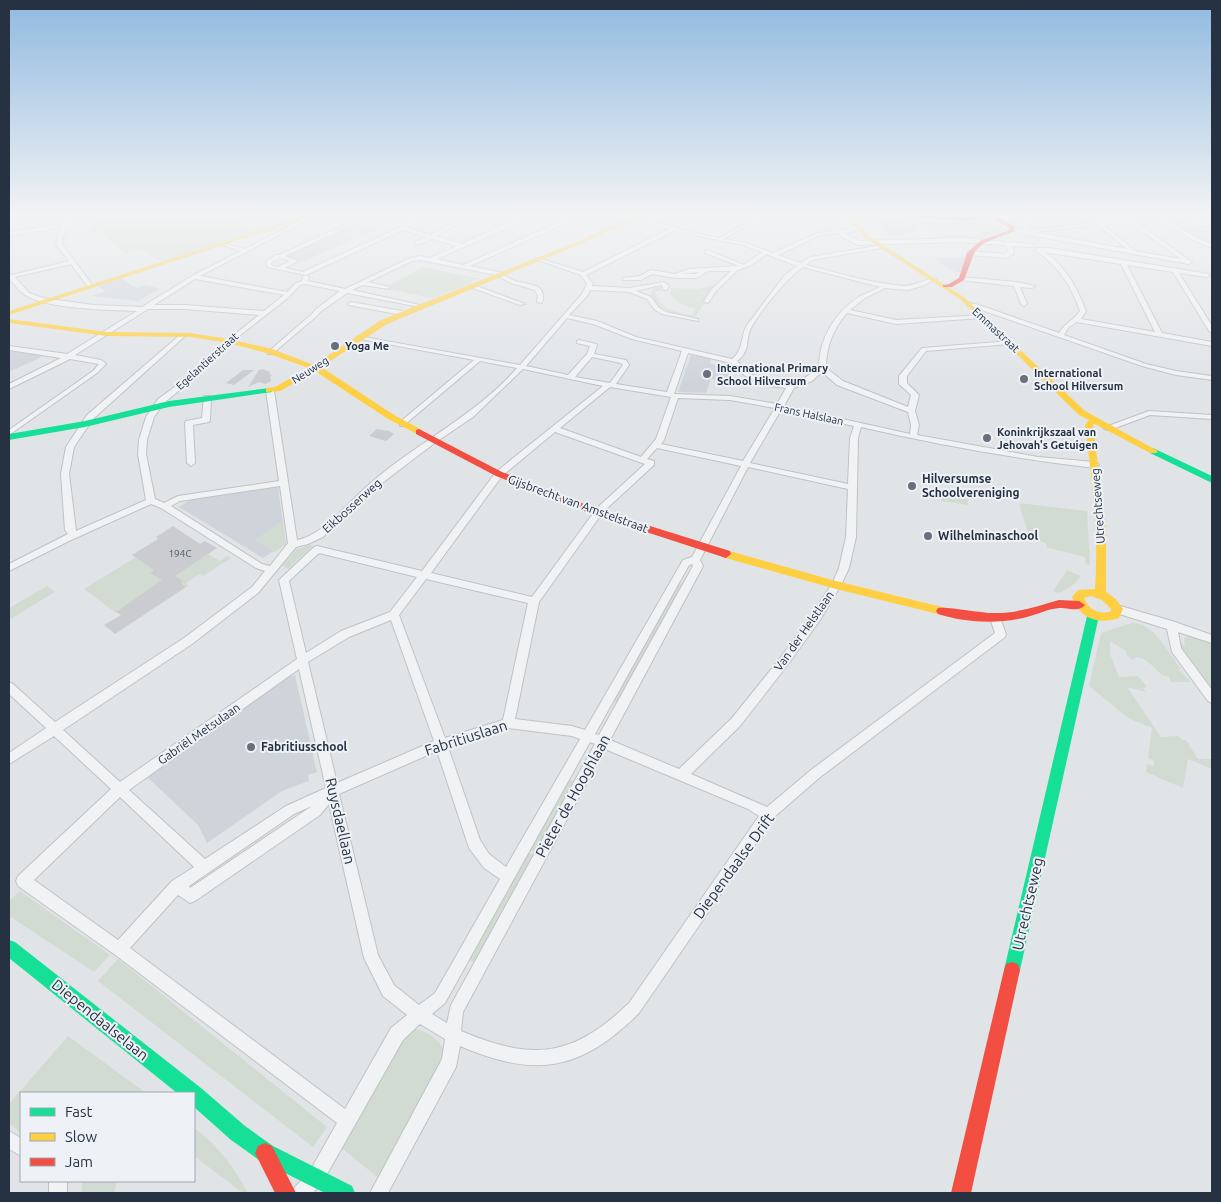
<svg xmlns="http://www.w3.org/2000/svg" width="1221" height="1202" font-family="Ubuntu,sans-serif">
	<rect width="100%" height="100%" fill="#e1e4e7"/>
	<path fill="#cfd4db" d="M360,222L380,228L301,262L282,256Z
		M1169,225L1208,231L1212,229V247Z
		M965,257L961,272H955L940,263L936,258Z
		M121,278L136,288L147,285L159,289L138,301L92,296L105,291L98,286Z
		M9,350L13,351L44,356L9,372Z
		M691,355L711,358L710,364L724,366V368L731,370L728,381L711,379L706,393L678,392Z
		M278,487L286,544L263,558L179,507L190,500Z
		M295,675L317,772L308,775L309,781L282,791L207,843L198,825L147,777L287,677Z"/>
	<path fill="#d2dbd1" d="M133,215H220L254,232L162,262L141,249L125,253L98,231L90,232L95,221Z
		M881,215L982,218L1007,230L979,240L944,238L941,234C956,234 978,238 989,229L920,226L917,221L947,223L948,220Z
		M423,267L481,279L472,280L471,282H473L433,298L387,289L391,286L390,285Z
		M718,284L695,317C679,318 656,313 650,296L653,289L661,286V291H657L655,293L660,300L658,301L667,308L680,313L692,315L696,309L679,303L670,294L671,288L698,289Z
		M941,491L967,495L968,505L941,501Z
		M1019,503L1087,511L1090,565L1086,564L1085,557L1046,547L1047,544L1028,534Z
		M282,521L286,544L275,552L255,540Z
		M309,545L313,546L288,569L282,566L297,549Z
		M208,554L220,561L227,556L231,558L203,576L200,574L186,583L189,586L186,587L181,583L183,581L172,577Z
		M136,557L154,570L151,573L164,581L116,613L84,589Z
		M1067,570L1081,576C1076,584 1068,589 1059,593L1053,591Z
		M678,583L683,584L619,704L611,701Z
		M47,586L55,592L9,620V608Z
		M1132,623C1155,623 1168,653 1181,669H1179L1180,671L1191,682H1171L1169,677C1156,676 1154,660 1136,657L1133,660L1127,656L1126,651L1110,641V654L1119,677L1138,676L1147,687L1143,688L1146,692L1127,687L1161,737L1178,736L1182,740H1186L1198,759H1212V769L1188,759L1183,788L1146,772L1147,764L1154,766V761L1148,758L1152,728L1128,718L1089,686L1101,633Z
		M1189,636L1212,644V690L1181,647L1179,640L1185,646L1184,638Z
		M568,778L574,782L537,853L528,850Z
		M527,852L535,856L476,964L467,959Z
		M20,891L110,955L94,972L9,916V901Z
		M118,959L327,1127L313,1147L98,981Z
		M412,1029C426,1029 444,1042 445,1056L380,1179L339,1146L402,1037Z
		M68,1036L146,1093H21V1133L9,1123V1104Z
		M194,1128C218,1145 234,1167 248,1193H243L194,1156Z
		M82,1181H117L114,1193H82Z"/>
	<path fill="#cacccf" d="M883,222L901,223H918L914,233L905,232L906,236L887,235Z
		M263,369L270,372L269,374L272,375L270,377L271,381L266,384L259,382L248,387L259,370Z
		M243,370H254L234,385L226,383Z
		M377,429L389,431L394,434L386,441L369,436Z
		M173,526L200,544L205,541L217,548L175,576L183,581L181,583L186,587L115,634L104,625L121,615L116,612L162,580L150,573L154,570L132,555L158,539L156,537Z"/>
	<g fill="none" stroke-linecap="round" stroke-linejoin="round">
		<defs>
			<path id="street" d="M22,215H29L9,222V219Z
				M76,215H82C71,223 62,229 62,244L93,286L88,287L71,264L15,277L29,293L43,298L93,305L142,307L192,276L241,251L223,245V243L245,249L311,215H317L200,276L287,292L296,283L302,281L303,277L306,275L309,277L308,281L345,289L408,259L420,256L430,258L457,246L431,239L420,244H416V242L426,237L403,230L306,275L267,267L266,261L276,255H279L367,215H373L285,256L298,261L285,268L303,272L427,215H433L407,228L430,235L470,215H476L435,236L462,244L524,215H530L514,225L437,259L463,265L575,215H598L633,219L635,216L693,233L719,238L755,219L741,215L759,217L769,215C756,224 738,229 724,239L746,243L773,253L817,233L850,229L828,215C840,215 849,227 862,228V230L844,233L859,241L961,238L1032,244L1034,245V247L1011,246L1014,250L1013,254L1006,258L970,255L967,253L970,251L1005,254L1008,250L1005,245L961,242L858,245L842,237L839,233L820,235L778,255L801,263L810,257L883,245V247L881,248L812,260L806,265C838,273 870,283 903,286C913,287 930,276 936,279L922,286L908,290L885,288L865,298L850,310L896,320L983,315V317L981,318L896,324L847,313C833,329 826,347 826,368L843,381L908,407L911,395L899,384V376L922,348L1011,341L1012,342L1009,344L926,351L907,376V383L919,395L915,411L919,425L917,435L1038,457L1095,462L1099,465L1095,468C1016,459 939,445 861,427L858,438L856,537L849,568L841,585L820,620L789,663L740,726L691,774L767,807L811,770L995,633L990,618L991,615H999L1006,634L1005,637L819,778L773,818L639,1013C580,1072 535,1078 460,1046L456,1067L388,1193H370L442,1059L445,1039L420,1024L403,1040L322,1183L313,1193H292L295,1187L310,1171L337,1123L114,954L18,886L16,881L18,876L111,789L54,736L9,764V753L46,728L9,694V682L13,684L55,722L184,638L252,587L265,571L256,568L161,508L151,504L69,541L9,571V564L68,534L65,530L61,474L66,447L87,415L181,334H185V336L93,419L74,447L69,474L76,531L146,500L138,454L139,440L146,417L158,399L194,373L230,338L259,315L185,309H148L75,355L101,360L106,364L97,373L9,435V430L93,371L99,364L70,359L9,389V384L61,358L9,350V346L67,354L137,311C112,310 45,309 25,295C19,291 14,283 9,279V273L12,275L69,261L56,244L58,234L62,227L9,236V232L64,224ZM581,216L632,222L634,219L669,229L583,272L538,258V260L581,275L587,284L582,294L520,365L358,336L357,337L360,339L474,360L400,422V426H403L480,361L517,368C475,417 410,446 363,490C345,506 321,536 297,540L274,391L270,389L266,391L279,481L178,496L164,503L155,499L146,454L147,440L154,417L164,403L198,375L234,340L289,297L300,285L305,284L340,291L315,310L313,313L268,352V354H272L318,315L320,312L347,293L420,307V305L352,290L363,285L389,289V287L368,282L412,261L420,260L496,275L511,283L535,290L538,296L537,302L542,303C548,283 528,285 515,281C511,279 507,277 503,275V273L470,266ZM674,231L743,245L762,252L744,265L707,250L705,251V253L739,266L689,269L675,274L651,270L640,276L623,278V280H641L652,274L676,278H697L708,271H731L712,289L704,301L707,303L709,302L716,291L738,270L752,265L766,254L797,266L785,275L747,325C740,337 744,350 732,359L636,337L597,321L569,315L587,296L590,290L629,292L647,299L654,309L662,314L698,321V319L666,312L658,307L651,297L636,291L661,285L663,286V290H667L669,286L664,282L630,288L592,286L593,284L586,275ZM280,258L290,261L278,267L272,266L271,263ZM803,267L880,287C873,291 866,293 859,297C834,313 819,339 819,368L806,377L790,385L766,381L748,373L737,361C752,350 744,340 752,326C763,308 785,280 803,267ZM700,272L696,274H683ZM195,279L284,295L264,311L185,305H154ZM567,318L593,324L632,339L682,351L667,392L616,384L629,365L626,360L594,354L597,345L596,344L579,340L577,341V343L590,346L587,354L568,375L526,366ZM688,353L731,363L744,375L761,385L786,388L777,404L730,396L674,394ZM592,357L621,363L623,365L610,383L575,377ZM523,369L603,386L496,472L422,571L317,546L314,547L279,580L297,659L120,782L63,730L192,644L258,593L296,547L308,544L323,537L373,490L436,442L473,417ZM822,372L837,385L908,412L911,425L910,434L784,406L794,388L812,381ZM610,387L671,397L656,439L641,457L560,428ZM678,398L730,400L775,408L743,461L661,444L664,440ZM781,410L854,426L850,438L848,484L750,463ZM555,432L645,464L597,508L532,597L431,573L502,476ZM657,448L741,466L692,557L683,560L585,730L572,726L515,719L539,602L603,512L654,465V461L647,459ZM748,467L848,489L846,537L839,568L832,584L812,614L781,657L732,718L679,769L610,740L703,566L700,560ZM280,486L288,543L270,566L262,564L171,506L180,501ZM319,553L417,577L390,612L341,631L306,653L289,581ZM692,564L693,566L599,735L595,734L689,565ZM426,579L528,603L503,720L445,738L399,615ZM391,620L434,741L337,783L308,662L349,637ZM299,669L326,788L286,806L205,859L129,790ZM508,728L572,736L580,739L506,867L489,854L480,840L448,747ZM590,742L595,744L451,1005L447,1023L432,1014L445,1003ZM605,749L748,809L759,816L629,1003C575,1055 536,1062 466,1033L461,1031L463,1012ZM437,751L469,848L484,868L500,879L435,993L419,1005L394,985L378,955L339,794ZM120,797L194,867L172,881L118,940L34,880ZM329,804L364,958L383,996L407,1015L391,1028L345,1109L130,948L178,895L190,903L195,901L320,815ZM312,806L190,888L189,886L294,814Z
				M677,215H684L687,217L684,219Z
				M984,215H990L1009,226L1022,230V215H1028V230L1094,223L1074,215H1081L1100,222L1119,220L1113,215C1121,215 1128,220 1136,222L1192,262L1189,264L1029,235L1005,228ZM1124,223L1132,224L1181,259L1135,251L1104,225ZM1098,225L1127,249L1035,232Z
				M1154,215L1189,221L1198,215H1204L1195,222L1212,226V228L1167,219L1195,237L1212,244V248L1191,239Z
				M1038,248H1049L1209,274L1210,275L1207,277L1179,273L1212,326V333L1209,331L1173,272L1127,265L1162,333L1212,342V346L1077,322L1069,327L1064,335L1146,364L1176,371L1212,376V380L1176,375L1142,366L976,308L968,306L967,305L970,303L979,305L1059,333C1065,323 1074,320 1080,311C1071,286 1059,266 1036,251L1035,250ZM1044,252L1121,264L1155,332L1081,319L1086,311C1077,288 1066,266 1044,252Z
				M962,277L1016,282L1035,286L1032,288L1020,287L1027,304L1024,306L1021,304L1014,286L960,280V278Z
				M470,285H474L525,304L520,305L470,287Z
				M351,302L402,311L405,313L402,315L349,305L348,304Z
				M204,396H210L211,398L210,420L209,422L193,425L195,463L191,466L187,463L185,423L186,421L202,418Z
				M1149,411L1212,415V419L1150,415L1110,430H1107L1103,428Z
				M1117,605L1172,621L1212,635V643L1178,632L1181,648L1212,690V703L1208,701L1172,652L1167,629L1113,612L1112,609L1113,606Z
				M9,1131L21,1138V1156L9,1149Z
				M49,1181H67V1193H49Z"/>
		</defs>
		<use href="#street" stroke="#bfc2c5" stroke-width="2"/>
		<use href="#street" fill="#f1f2f3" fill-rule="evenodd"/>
		<path fill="#16e098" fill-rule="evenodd" d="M892,215L962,217L1001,215L962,221Z
			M269,388H272V392L169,407L85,427L9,440V434L85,421L169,401Z
			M1153,448L1212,476V483L1150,453L1148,451Z
			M1093,612L1097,613L1099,616L1020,970L1018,976L1012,978L1006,976L1004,970L1087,616L1089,613Z
			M9,940L15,942L201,1088L245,1126L273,1146L352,1186L355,1193H325L259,1160L231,1140L194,1107V1093H177L9,958Z"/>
		<path fill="#ffcf43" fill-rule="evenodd" d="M307,215H316L9,315V311Z
			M637,215H645L583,243L387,324L321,367L394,415L422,430V434L419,435L388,419L315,371L280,391L266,392V388L275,387L309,368L266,353L229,343L190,337L107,336L9,323V319L107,332L190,333L229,339L272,349L314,365L381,320L579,241Z
			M844,215L854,216L859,225L869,236L965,298L1085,411L1158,451L1156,453H1150L1095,424L1093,425L1106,531V592L1116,599L1123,609L1119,618C1098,625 1080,619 1072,597L1078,590L1095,589C1099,534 1092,479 1085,425L1089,420L1079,415L961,300L865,238C858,231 852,220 844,215ZM1091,596L1102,600L1111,609L1110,612C1098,614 1089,610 1084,598Z
			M726,550L836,581L942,607L946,608L948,611L946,614L942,615L836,589L722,557L721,554L722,551Z"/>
		<path fill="#f24e42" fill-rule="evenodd" d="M987,215H994L1014,226L1015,231L984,243L975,251L964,280L952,287H943V285L949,284L959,278L967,253L971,249L980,241L1009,230V228Z
			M419,429L502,472L602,511L730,551L731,554L726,558L594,515L496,476L416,434V430Z
			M1059,600L1079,601L1085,605C1079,613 1068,607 1059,608C1046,609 1032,617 1018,619C992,624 963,622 938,614L936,611L938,608C945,606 982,613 993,613C1015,614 1038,606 1059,600Z
			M1012,962L1018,964L1020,970L971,1193H951L1004,970L1006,964Z
			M265,1143L272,1146L296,1193H275L255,1153L258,1146Z"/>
		<path stroke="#caccce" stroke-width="1" stroke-dasharray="1 3" stroke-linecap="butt" d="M1136,215L1212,259"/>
	</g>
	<linearGradient id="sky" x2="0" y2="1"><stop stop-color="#90bae0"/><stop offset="0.56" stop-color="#f2f3f4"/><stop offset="1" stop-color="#f2f3f4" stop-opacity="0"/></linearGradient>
	<rect width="1221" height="383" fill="url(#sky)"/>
	<g fill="#67707c" stroke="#eef2f7" stroke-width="2">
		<circle cx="335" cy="346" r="5"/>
		<circle cx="707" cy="374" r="5"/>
		<circle cx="1024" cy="379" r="5"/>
		<circle cx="987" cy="438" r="5"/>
		<circle cx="912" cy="486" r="5"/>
		<circle cx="928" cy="536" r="5"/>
		<circle cx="251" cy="747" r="5"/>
	</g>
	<g text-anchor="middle" stroke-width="4" stroke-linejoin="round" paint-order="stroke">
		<g font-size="10" fill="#505966">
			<text x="180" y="557">194C</text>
		</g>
		<g font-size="11" fill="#263242" stroke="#eef2f7">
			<text transform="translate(996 330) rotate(43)" y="4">Emmastraat</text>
			<text transform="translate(207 361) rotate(-42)" y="4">Egelantierstraat</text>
			<text transform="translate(310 370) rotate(-32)" y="4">Neuweg</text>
			<text transform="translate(809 414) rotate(12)" y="4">Frans Halslaan</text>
		</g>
		<g font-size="11" font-weight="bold" fill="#263242" stroke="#eef2f7" text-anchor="start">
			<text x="345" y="350">Yoga Me</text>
			<text x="717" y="372">International Primary<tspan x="717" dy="13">School Hilversum</tspan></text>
			<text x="1034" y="377">International<tspan x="1034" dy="13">School Hilversum</tspan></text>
			<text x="997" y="436">Koninkrijkszaal van<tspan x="997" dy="13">Jehovah's Getuigen</tspan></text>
		</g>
		<g font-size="12" font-weight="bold" fill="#263242" stroke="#eef2f7" text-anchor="start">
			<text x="922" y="483">Hilversumse<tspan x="922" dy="14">Schoolvereniging</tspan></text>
			<text x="938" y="540">Wilhelminaschool</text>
			<text x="261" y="751">Fabritiusschool</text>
		</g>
		<g font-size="12" fill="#263242" stroke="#eef2f7">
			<text transform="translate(578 504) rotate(20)" y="4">Gijsbrecht van Amstelstraat</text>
			<text transform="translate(352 506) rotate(-42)" y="4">Eikbosserweg</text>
			<text transform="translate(1098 506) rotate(-94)" y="4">Utrechtseweg</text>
			<text transform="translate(804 631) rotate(-55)" y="4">Van der Helstlaan</text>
			<text transform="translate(199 734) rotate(-35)" y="4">Gabriël Metsulaan</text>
		</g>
		<g font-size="15" fill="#263242" stroke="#eef2f7">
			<text transform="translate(466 738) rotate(-18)" y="5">Fabritiuslaan</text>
			<text transform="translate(573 796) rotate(-61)" y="5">Pieter de Hooghlaan</text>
			<text transform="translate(340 821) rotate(77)" y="5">Ruysdaellaan</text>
			<text transform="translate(734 866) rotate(-54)" y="5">Diependaalse Drift</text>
			<text transform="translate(1028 904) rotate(-77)" y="5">Utrechtseweg</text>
			<text transform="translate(100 1020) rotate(39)" y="5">Diependaalselaan</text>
		</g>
	</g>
	<rect width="1221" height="1202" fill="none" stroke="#263242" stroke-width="20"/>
	<rect x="20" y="1092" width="175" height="90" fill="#eef2f7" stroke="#9ea5af"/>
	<rect x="30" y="1108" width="25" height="8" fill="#16e098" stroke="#9ea5af"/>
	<text x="65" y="1117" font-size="15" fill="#263242">Fast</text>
	<rect x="30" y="1133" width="25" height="8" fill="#ffcf43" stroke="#9ea5af"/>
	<text x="65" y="1142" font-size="15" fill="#263242">Slow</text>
	<rect x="30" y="1158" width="25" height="8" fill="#f24e42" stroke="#9ea5af"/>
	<text x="65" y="1167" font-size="15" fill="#263242">Jam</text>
</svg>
